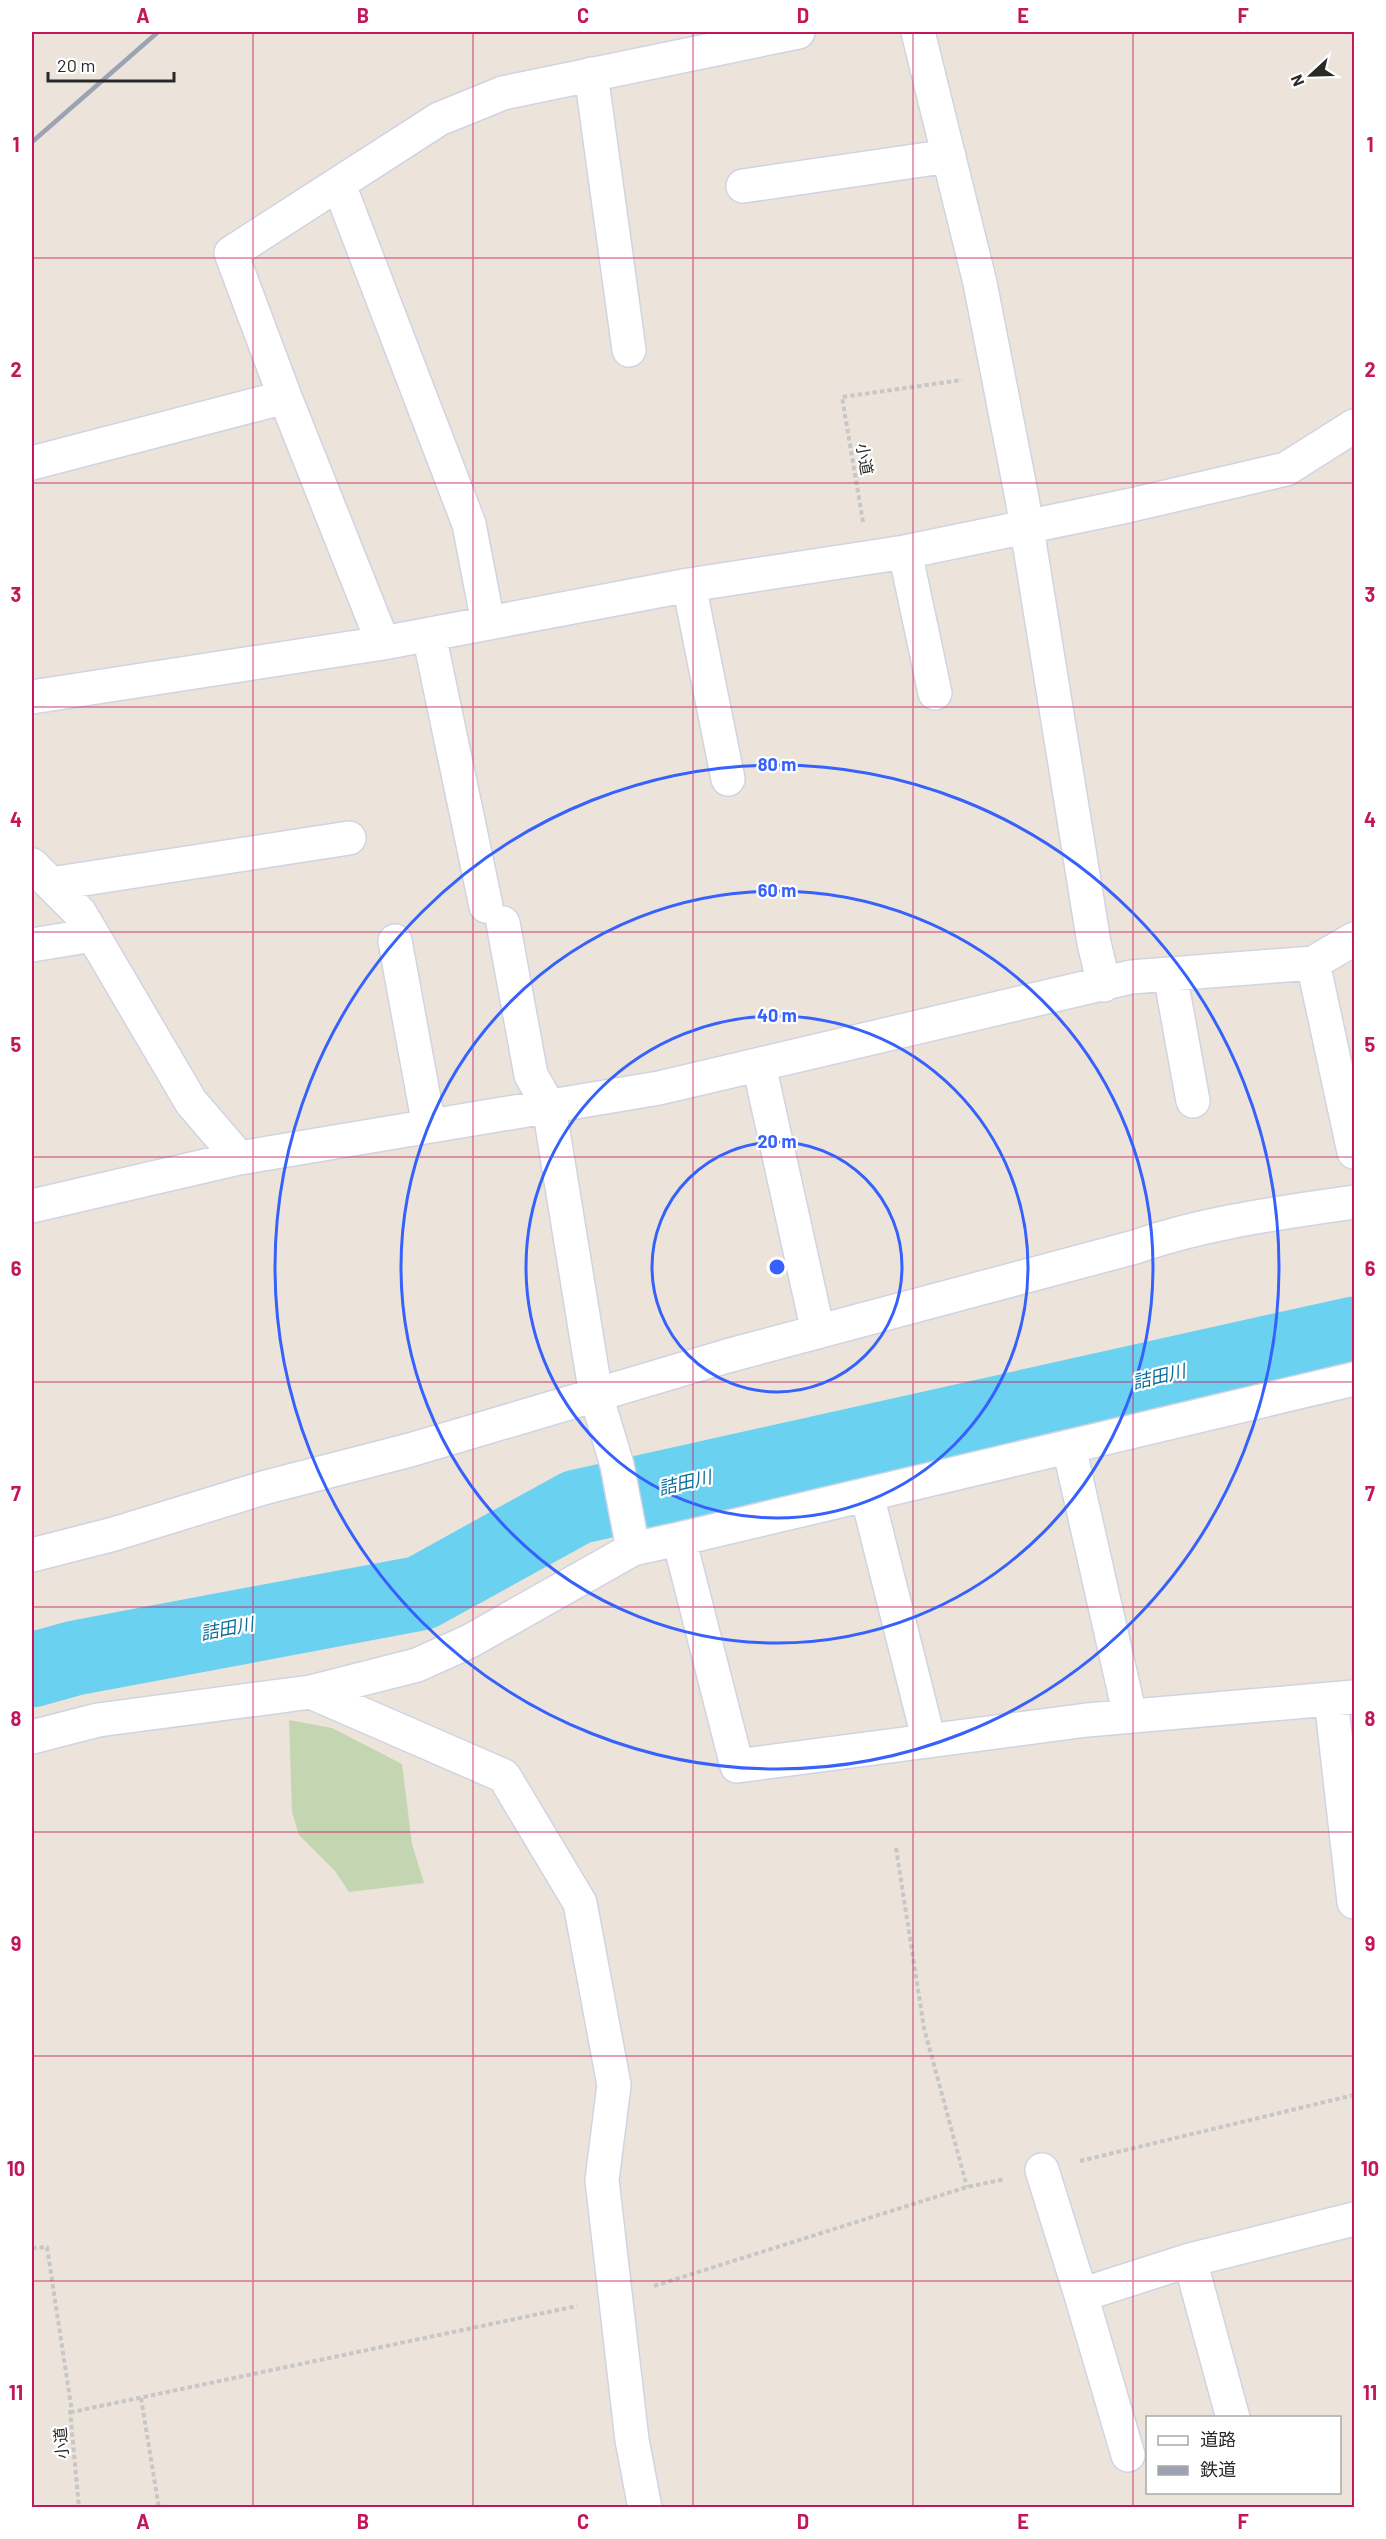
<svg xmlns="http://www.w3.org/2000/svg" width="1386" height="2539" font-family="Barlow,'Noto Sans JP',sans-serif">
	<rect width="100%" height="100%" fill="#ece4da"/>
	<path fill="#c4d6b1" d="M289,1720L332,1728L402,1764L412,1844L424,1883L349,1892L335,1871L299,1835L292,1812Z"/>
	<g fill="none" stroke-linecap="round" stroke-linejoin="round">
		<path stroke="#6bd1f0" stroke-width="75" d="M32,1670L75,1658L421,1593L577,1507L1354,1334"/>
		<defs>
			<path id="minor" d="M918,32L980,283L1022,498L1094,943L1104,985
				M591,74L629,350
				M339,185L469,524L488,623
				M743,186L949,156
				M32,463L285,397
				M905,552L935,693
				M689,585L728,779
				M429,635L486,906
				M383,643L285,397L231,253L439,119L503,93L798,32
				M32,697L383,643L689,585L905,552L1127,506L1286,469L1354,426
				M32,865L80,913L191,1102L239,1158
				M51,884L349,838
				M503,923L531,1075L549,1107L596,1395L617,1465L633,1549
				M395,941L429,1126
				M32,945L93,935
				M1313,963L1354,1152
				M1170,974L1193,1101
				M759,1065L818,1332
				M32,1206L239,1158L659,1088L1131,977L1313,963L1354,939
				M1354,1379L679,1539L737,1766L1087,1720L1354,1697
				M1069,1447L1130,1716
				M867,1495L929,1741
				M32,1555L114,1534L263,1488L410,1450L727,1356L1135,1247C1206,1222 1280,1213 1354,1202
				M311,1692L504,1776L580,1903L614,2085L602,2180L632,2440L645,2508
				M1331,1699L1354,1902
				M32,1737L98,1720L311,1692L417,1665L470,1641L633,1549L679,1539
				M1042,2170L1081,2295L1190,2260L1354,2219
				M1190,2260L1233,2418
				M1081,2295L1128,2455"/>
		</defs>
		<use href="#minor" stroke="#d0d4e2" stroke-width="36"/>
		<path stroke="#c7c7c7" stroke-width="4" stroke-dasharray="4.5 3" stroke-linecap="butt" d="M863,522L842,397L962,380
			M896,1848L924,2028L967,2187
			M1080,2161L1354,2095
			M32,2248L47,2247L72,2412L577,2306
			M654,2286L967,2187L1005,2179
			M141,2398L159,2508
			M70,2410L79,2508"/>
		<use href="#minor" stroke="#fff" stroke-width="33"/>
		<path stroke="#9da1b4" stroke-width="4.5" d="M32,142L158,32"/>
	</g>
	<path fill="none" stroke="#c2185b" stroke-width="1.5" stroke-opacity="0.55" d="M253,32V2508M473,32V2508M693,32V2508M913,32V2508M1133,32V2508M32,258H1354M32,483H1354M32,707H1354M32,932H1354M32,1157H1354M32,1382H1354M32,1607H1354M32,1832H1354M32,2056H1354M32,2281H1354"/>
	<g fill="none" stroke="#3661fc" stroke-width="3">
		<circle cx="777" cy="1267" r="125"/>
		<circle cx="777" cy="1267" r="251"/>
		<circle cx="777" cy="1267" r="376"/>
		<circle cx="777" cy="1267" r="502"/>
	</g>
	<g text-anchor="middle" stroke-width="4.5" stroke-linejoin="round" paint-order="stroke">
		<g font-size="16" fill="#292929" stroke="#fff">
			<text transform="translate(865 459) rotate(80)" y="6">小道</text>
			<text transform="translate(61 2443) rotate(-95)" y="6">小道</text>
		</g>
		<g font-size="18" font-style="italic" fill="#0b6e9b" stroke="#fff">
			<text transform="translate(1159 1377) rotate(-13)" y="6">詰田川</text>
			<text transform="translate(685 1483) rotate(-13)" y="6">詰田川</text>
			<text transform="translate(227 1629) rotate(-11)" y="6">詰田川</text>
		</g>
	</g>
	<circle cx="777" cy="1267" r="9" fill="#3661fc" stroke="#fff" stroke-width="3"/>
	<g font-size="18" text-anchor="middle" font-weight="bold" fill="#3661fc" stroke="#fff" stroke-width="4.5" stroke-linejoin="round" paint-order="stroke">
		<text x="777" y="771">80 m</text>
		<text x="777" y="897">60 m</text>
		<text x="777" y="1022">40 m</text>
		<text x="777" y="1148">20 m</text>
	</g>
	<rect width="1386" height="2539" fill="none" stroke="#ffffff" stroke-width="66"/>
	<rect x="1146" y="2416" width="195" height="78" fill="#ffffff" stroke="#a9a9a9" stroke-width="1.5"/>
	<rect x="1158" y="2436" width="30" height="9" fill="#ffffff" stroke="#a9a9a9" stroke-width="1.5"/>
	<text x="1200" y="2446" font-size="18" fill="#292929">道路</text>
	<rect x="1158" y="2466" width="30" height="9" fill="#9da1b4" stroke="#a9a9a9" stroke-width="1.5"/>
	<text x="1200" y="2476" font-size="18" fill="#292929">鉄道</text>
	<g transform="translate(1311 75) rotate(248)" stroke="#ffffff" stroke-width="4.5" paint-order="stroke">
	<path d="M0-4.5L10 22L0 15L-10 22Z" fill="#292929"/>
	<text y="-9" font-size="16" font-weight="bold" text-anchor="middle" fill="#292929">N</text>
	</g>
	<path d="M48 72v9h126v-9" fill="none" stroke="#292929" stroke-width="3"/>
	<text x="57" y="72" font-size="18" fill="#292929" stroke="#ffffff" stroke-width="4.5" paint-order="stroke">20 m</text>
	<rect x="33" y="33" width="1320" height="2473" fill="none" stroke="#c2185b" stroke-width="2"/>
	<g font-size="20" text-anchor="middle" font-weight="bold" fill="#c2185b">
		<text x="143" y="23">A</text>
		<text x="363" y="23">B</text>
		<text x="583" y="23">C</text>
		<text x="803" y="23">D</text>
		<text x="1023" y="23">E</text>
		<text x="1243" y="23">F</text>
		<text x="16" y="152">1</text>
		<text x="1370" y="152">1</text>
		<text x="16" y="377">2</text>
		<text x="1370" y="377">2</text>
		<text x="16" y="602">3</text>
		<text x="1370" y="602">3</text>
		<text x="16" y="827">4</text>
		<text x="1370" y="827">4</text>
		<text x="16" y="1052">5</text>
		<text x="1370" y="1052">5</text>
		<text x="16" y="1276">6</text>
		<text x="1370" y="1276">6</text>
		<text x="16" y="1501">7</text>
		<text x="1370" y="1501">7</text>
		<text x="16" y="1726">8</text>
		<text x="1370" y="1726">8</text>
		<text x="16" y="1951">9</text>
		<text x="1370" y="1951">9</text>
		<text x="16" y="2176">10</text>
		<text x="1370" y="2176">10</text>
		<text x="16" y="2400">11</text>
		<text x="1370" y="2400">11</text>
		<text x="143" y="2529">A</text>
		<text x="363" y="2529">B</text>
		<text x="583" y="2529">C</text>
		<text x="803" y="2529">D</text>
		<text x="1023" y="2529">E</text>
		<text x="1243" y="2529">F</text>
	</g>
</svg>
